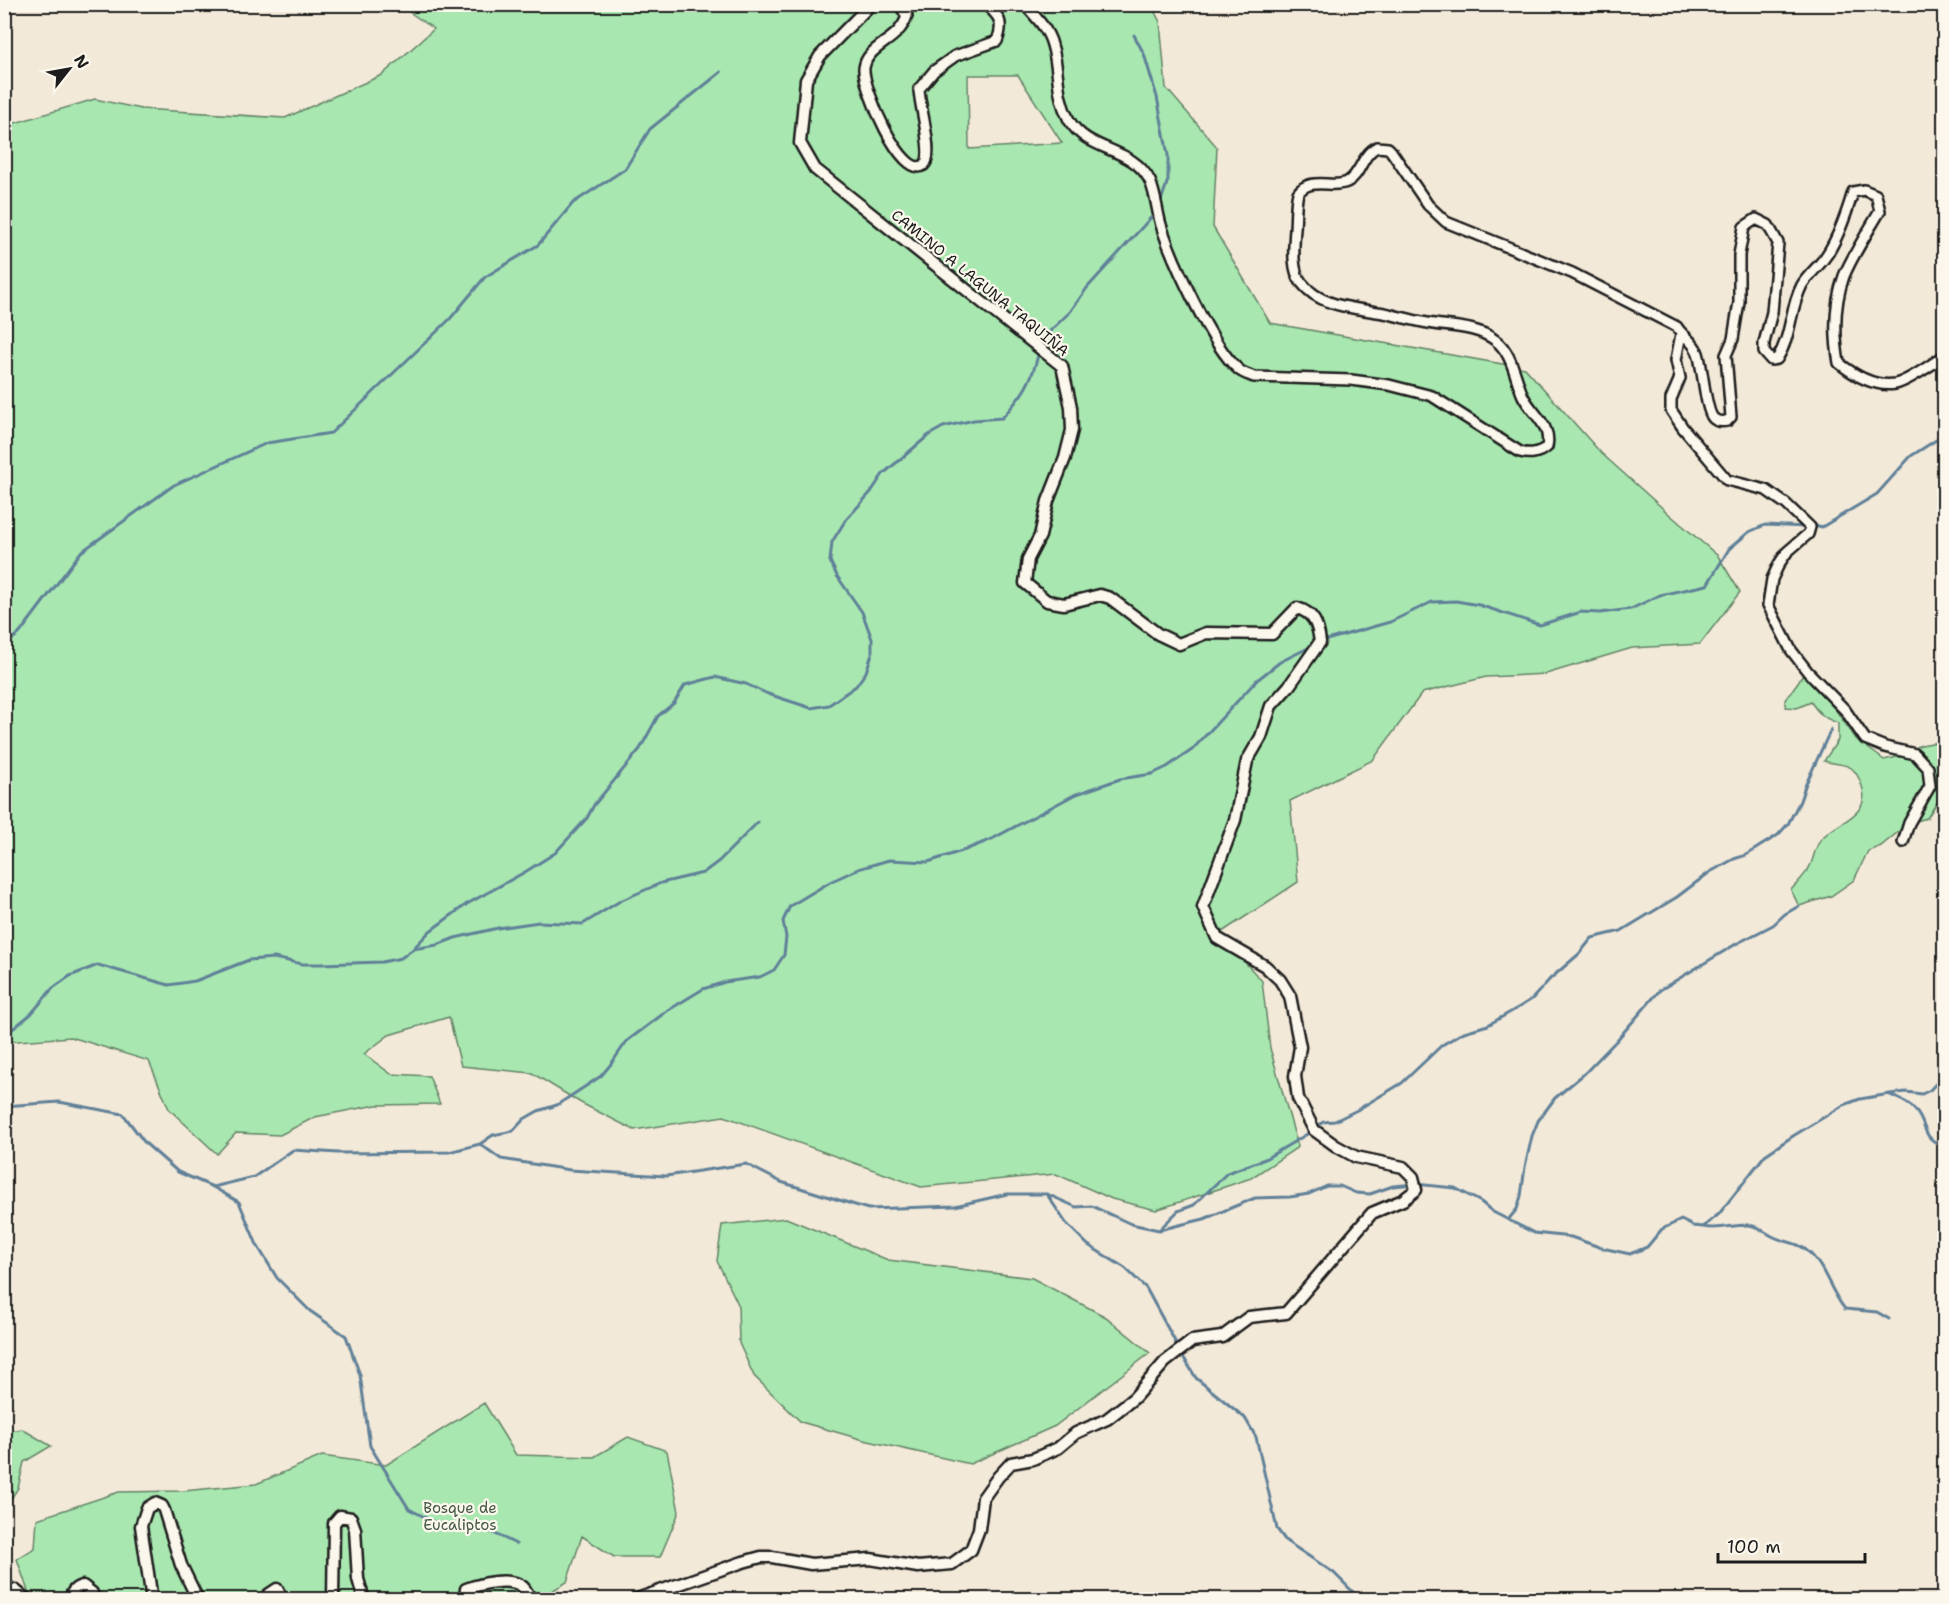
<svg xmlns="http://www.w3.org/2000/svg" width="1949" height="1604" font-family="'Shantell Sans',sans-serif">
	<rect width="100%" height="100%" fill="#f3e9d8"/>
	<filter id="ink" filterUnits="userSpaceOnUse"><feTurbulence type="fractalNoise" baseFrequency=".0167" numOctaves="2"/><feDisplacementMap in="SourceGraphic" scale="12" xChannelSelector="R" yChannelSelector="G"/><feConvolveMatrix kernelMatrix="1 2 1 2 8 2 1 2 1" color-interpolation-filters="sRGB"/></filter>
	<g filter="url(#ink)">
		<path fill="#a8e8b0" stroke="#628266" stroke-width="1.5" fill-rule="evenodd" d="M399,5H1151L1160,22L1166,88L1217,147L1213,227L1270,323L1525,368L1601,453L1669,514L1718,556L1740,592L1700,644L1632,648L1546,674L1486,677L1422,693L1373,760L1290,801L1298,882L1219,934L1262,981L1270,1048L1298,1147L1251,1178L1156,1210L1112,1199L1056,1174L921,1187L724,1116L634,1130L581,1103L532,1073L461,1066L449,1017L389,1035L364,1054L391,1074L429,1076L440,1104L376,1105L315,1117L280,1135L236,1133L217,1154L169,1109L149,1061L71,1037L5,1042V126L95,99L141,109L285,118L382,75L434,29ZM968,75H1018L1062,143L969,149Z
			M1803,675L1835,709L1856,739L1884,760L1897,757L1921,745L1944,741V792L1927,818L1909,823L1881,846L1868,851L1854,880L1831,896L1799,906L1791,890C1798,882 1807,874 1811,864C1814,856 1816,845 1821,839C1837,821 1872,816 1862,786C1853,760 1845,767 1824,761L1838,740V723C1825,719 1818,713 1811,702L1797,708L1786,707L1785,700Z
			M786,1218L888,1260L1032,1278L1106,1317L1150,1353L1055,1426L970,1464L864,1440L801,1422L754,1376L739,1343L738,1304L717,1261L722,1225Z
			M484,1403L516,1455L594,1457L628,1437L667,1451L679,1512L660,1557H614L582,1536L567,1582L538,1599L5,1600L4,1575L29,1594L17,1559L35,1548L37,1519L119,1492L183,1491L256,1484L322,1456L386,1465Z
			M22,1429L51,1446L24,1462L18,1488L5,1508V1432Z"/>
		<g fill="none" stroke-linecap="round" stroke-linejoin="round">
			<path stroke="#608098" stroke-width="3" d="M1134,35L1144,54L1157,97L1168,155V180L1160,204
				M1041,345L1051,330L1070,312L1087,288L1156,212
				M1811,527L1815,525L1822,527L1877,494L1911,456L1944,435
				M1323,641L1390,622L1432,602L1456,601L1479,605L1540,625L1581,612L1600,613L1631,609L1660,595L1707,585L1729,549L1749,532L1765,525L1805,527
				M4,645L19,634L81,552L174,485L267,443L331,433L450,319L485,277L538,245L573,203L625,169L650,129L721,72
				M413,949L437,945L455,938L498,928L539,922L583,924L620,901L661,883L703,873L719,861L758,822
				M4,1036L31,1014L53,988L70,976L98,965L169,985L195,981L249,960L274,958L302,964H321L382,962L401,958L412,950L430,931L467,904L525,872L555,853L587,818L594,805L640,749L658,716L674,703L685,685L715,677L746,684L768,694L811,708L829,705L856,686L866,672L872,654V639L862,612L837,576L830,561L832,542L845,521L871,492L883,474L929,435L943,427L974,420L1002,418C1023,395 1032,382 1039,351
				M1890,1095C1899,1099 1909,1102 1915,1110C1928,1125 1921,1139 1944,1146
				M4,1106L59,1102L123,1114L145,1143L178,1172L213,1187L254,1177L293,1150L338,1153L449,1152L480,1144L501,1159L570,1170L666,1176L746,1164L781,1182L868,1209L955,1206L1007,1194H1047L1076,1207L1092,1206L1131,1224L1159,1230L1204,1219L1255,1198L1290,1197L1309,1194L1327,1186H1340L1356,1193L1370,1194L1393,1186L1415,1184L1455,1188L1481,1202L1493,1212L1534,1233L1571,1237L1602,1248L1630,1254L1647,1247L1662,1229L1681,1220L1693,1226L1703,1227L1719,1214L1765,1155L1793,1136L1844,1105L1860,1099L1890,1094L1906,1092L1922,1094L1930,1090L1944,1075
				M480,1144L493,1135L513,1131L524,1119L538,1111L557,1105L589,1084L601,1076L611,1064L627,1041L667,1011L703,989L725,982L760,977L774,970L784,955L786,937L783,921L790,906L830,882L858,869L889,860L928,862L965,850L992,839L1074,795L1120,779L1152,774L1167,767L1192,750L1257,680L1280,662L1314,645
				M213,1187L239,1202L257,1245L277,1278L310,1311L346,1336L360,1375L370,1446L409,1509L444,1527L466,1531L483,1528L516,1544
				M1048,1196L1066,1223L1088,1245L1125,1268L1146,1288L1178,1347
				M1508,1220L1517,1209L1521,1196L1525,1167L1532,1136L1538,1121L1555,1098L1585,1073L1616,1041L1660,990L1736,944L1773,925L1785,914L1799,906
				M1703,1227C1719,1231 1733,1224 1749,1225C1758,1226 1766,1233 1774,1237C1782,1241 1792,1242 1800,1246C1824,1259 1828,1289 1845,1309L1877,1312L1889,1319
				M1159,1230L1178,1211L1194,1205L1227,1173L1265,1159L1314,1130L1323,1122L1335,1121L1357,1110L1402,1083L1442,1045L1464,1032L1488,1025L1521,1006L1532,999L1550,979L1579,954L1592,938L1621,931L1677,897L1710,872L1734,859L1746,855L1778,835L1788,824L1800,801L1805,786L1831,729
				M1181,1353L1196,1378L1245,1418L1256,1437L1277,1529L1286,1541L1334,1573L1361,1600"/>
			<defs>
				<path id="minor" d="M899,4L907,16C899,42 867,45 864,68C862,86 902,181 924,165C935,156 919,105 919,89L934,71L955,56L997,41C1004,23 1000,16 985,4
					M1024,4C1035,16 1048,29 1052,45C1060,71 1055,93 1069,120C1088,153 1133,146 1150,181C1156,195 1157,211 1161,225C1172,259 1212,347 1238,369C1242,373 1249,375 1254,377L1351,380L1389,385L1432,396L1520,452C1531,455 1538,453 1547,447C1552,425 1532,414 1523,396C1515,378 1512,352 1495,340C1478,327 1454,327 1434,324C1419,322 1404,318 1389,314C1360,308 1321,309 1301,282C1291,269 1294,245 1295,229C1296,216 1295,205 1298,193C1311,176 1332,189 1347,182C1361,175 1361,155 1377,147L1388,148L1391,151L1428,205L1446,222L1572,273L1677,327C1683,337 1693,340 1698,353C1703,368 1705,409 1713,418C1717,422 1722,422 1727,421L1731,417L1726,355L1733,339L1739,302V255L1744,227L1756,219L1768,225L1778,243L1772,312L1764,343V352L1771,360L1777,359C1792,336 1789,310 1802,285C1808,275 1816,269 1823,260C1836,244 1847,212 1853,192L1864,190L1876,195L1880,211C1869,230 1852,256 1844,276C1834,304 1834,334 1839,363C1854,375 1875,387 1895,384C1906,382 1934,363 1944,356
					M1681,334L1676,360L1680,378L1671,399V410L1683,428L1727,480L1766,490L1786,504L1810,527L1808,534L1787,552L1779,564L1772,579L1768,605L1791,650L1808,672L1845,710L1865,739L1885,747L1915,754L1928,768L1930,786L1909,823L1903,842"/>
				<path id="tertiary" d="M4,1595L15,1590L27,1600
					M69,1600C72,1592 75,1587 83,1586L92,1593L94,1600
					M152,1600L141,1526L147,1508L155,1503L162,1506L164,1510L181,1565L198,1600
					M267,1600L268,1595L277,1589L283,1600
					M333,1600L334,1523L340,1516L351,1518L355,1529L358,1579L364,1600
					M465,1600L466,1589C480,1584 510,1576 523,1587C526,1590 529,1596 531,1600
					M634,1600L743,1562L761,1557H772L811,1564L870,1559L918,1567L952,1564L971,1550L979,1529L983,1498L998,1477L1011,1463L1033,1459L1058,1448L1076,1433L1107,1419L1134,1398L1165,1362L1192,1341L1222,1337L1249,1317L1286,1313L1372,1213L1403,1200L1416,1190L1413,1177L1403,1167L1356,1157L1336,1146L1314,1130L1298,1098L1295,1076L1300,1047L1290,996L1280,980L1265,966L1217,938L1203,907L1235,820L1247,761L1261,737L1271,706L1289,686L1320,642C1318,625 1314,613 1297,608L1272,634L1206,633L1179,644L1158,634L1110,598L1100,595L1064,604L1047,601L1025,583L1028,559L1040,536L1048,501L1065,458L1072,430L1071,407L1062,366L815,169L800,143L806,80L820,56L871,4"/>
			</defs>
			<use href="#minor" stroke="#1c1c1c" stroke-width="14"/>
			<use href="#tertiary" stroke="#1c1c1c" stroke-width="15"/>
			<use href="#minor" stroke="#fbf7ec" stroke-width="9"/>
			<use href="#tertiary" stroke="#fbf7ec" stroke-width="10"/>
		</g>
	</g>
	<g text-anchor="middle" stroke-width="4.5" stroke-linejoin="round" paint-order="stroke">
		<g font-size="15" fill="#1c1c1c" stroke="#fbf7ec">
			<text transform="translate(980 283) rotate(39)" y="5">CAMINO A LAGUNA TAQUIÑA</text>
		</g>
		<g font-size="15" fill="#465948" stroke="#fbf7ec">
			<text x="460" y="1513">Bosque de<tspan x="460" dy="17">Eucaliptos</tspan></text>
		</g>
	</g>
	<rect width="1949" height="1604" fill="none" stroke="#fbf7ec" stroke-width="24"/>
	<rect x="12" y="12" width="1925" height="1580" fill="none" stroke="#1c1c1c" stroke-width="2" filter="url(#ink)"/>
	<g transform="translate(69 69) rotate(59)" stroke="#fbf7ec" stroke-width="4.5" paint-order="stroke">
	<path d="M0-4.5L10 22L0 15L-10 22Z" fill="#1c1c1c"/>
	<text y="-9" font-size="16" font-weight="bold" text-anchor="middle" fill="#1c1c1c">N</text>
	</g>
	<path d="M1718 1553v9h147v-9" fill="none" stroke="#1c1c1c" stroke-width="3"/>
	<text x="1727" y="1553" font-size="18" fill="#1c1c1c" stroke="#fbf7ec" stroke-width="4.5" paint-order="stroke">100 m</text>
</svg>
